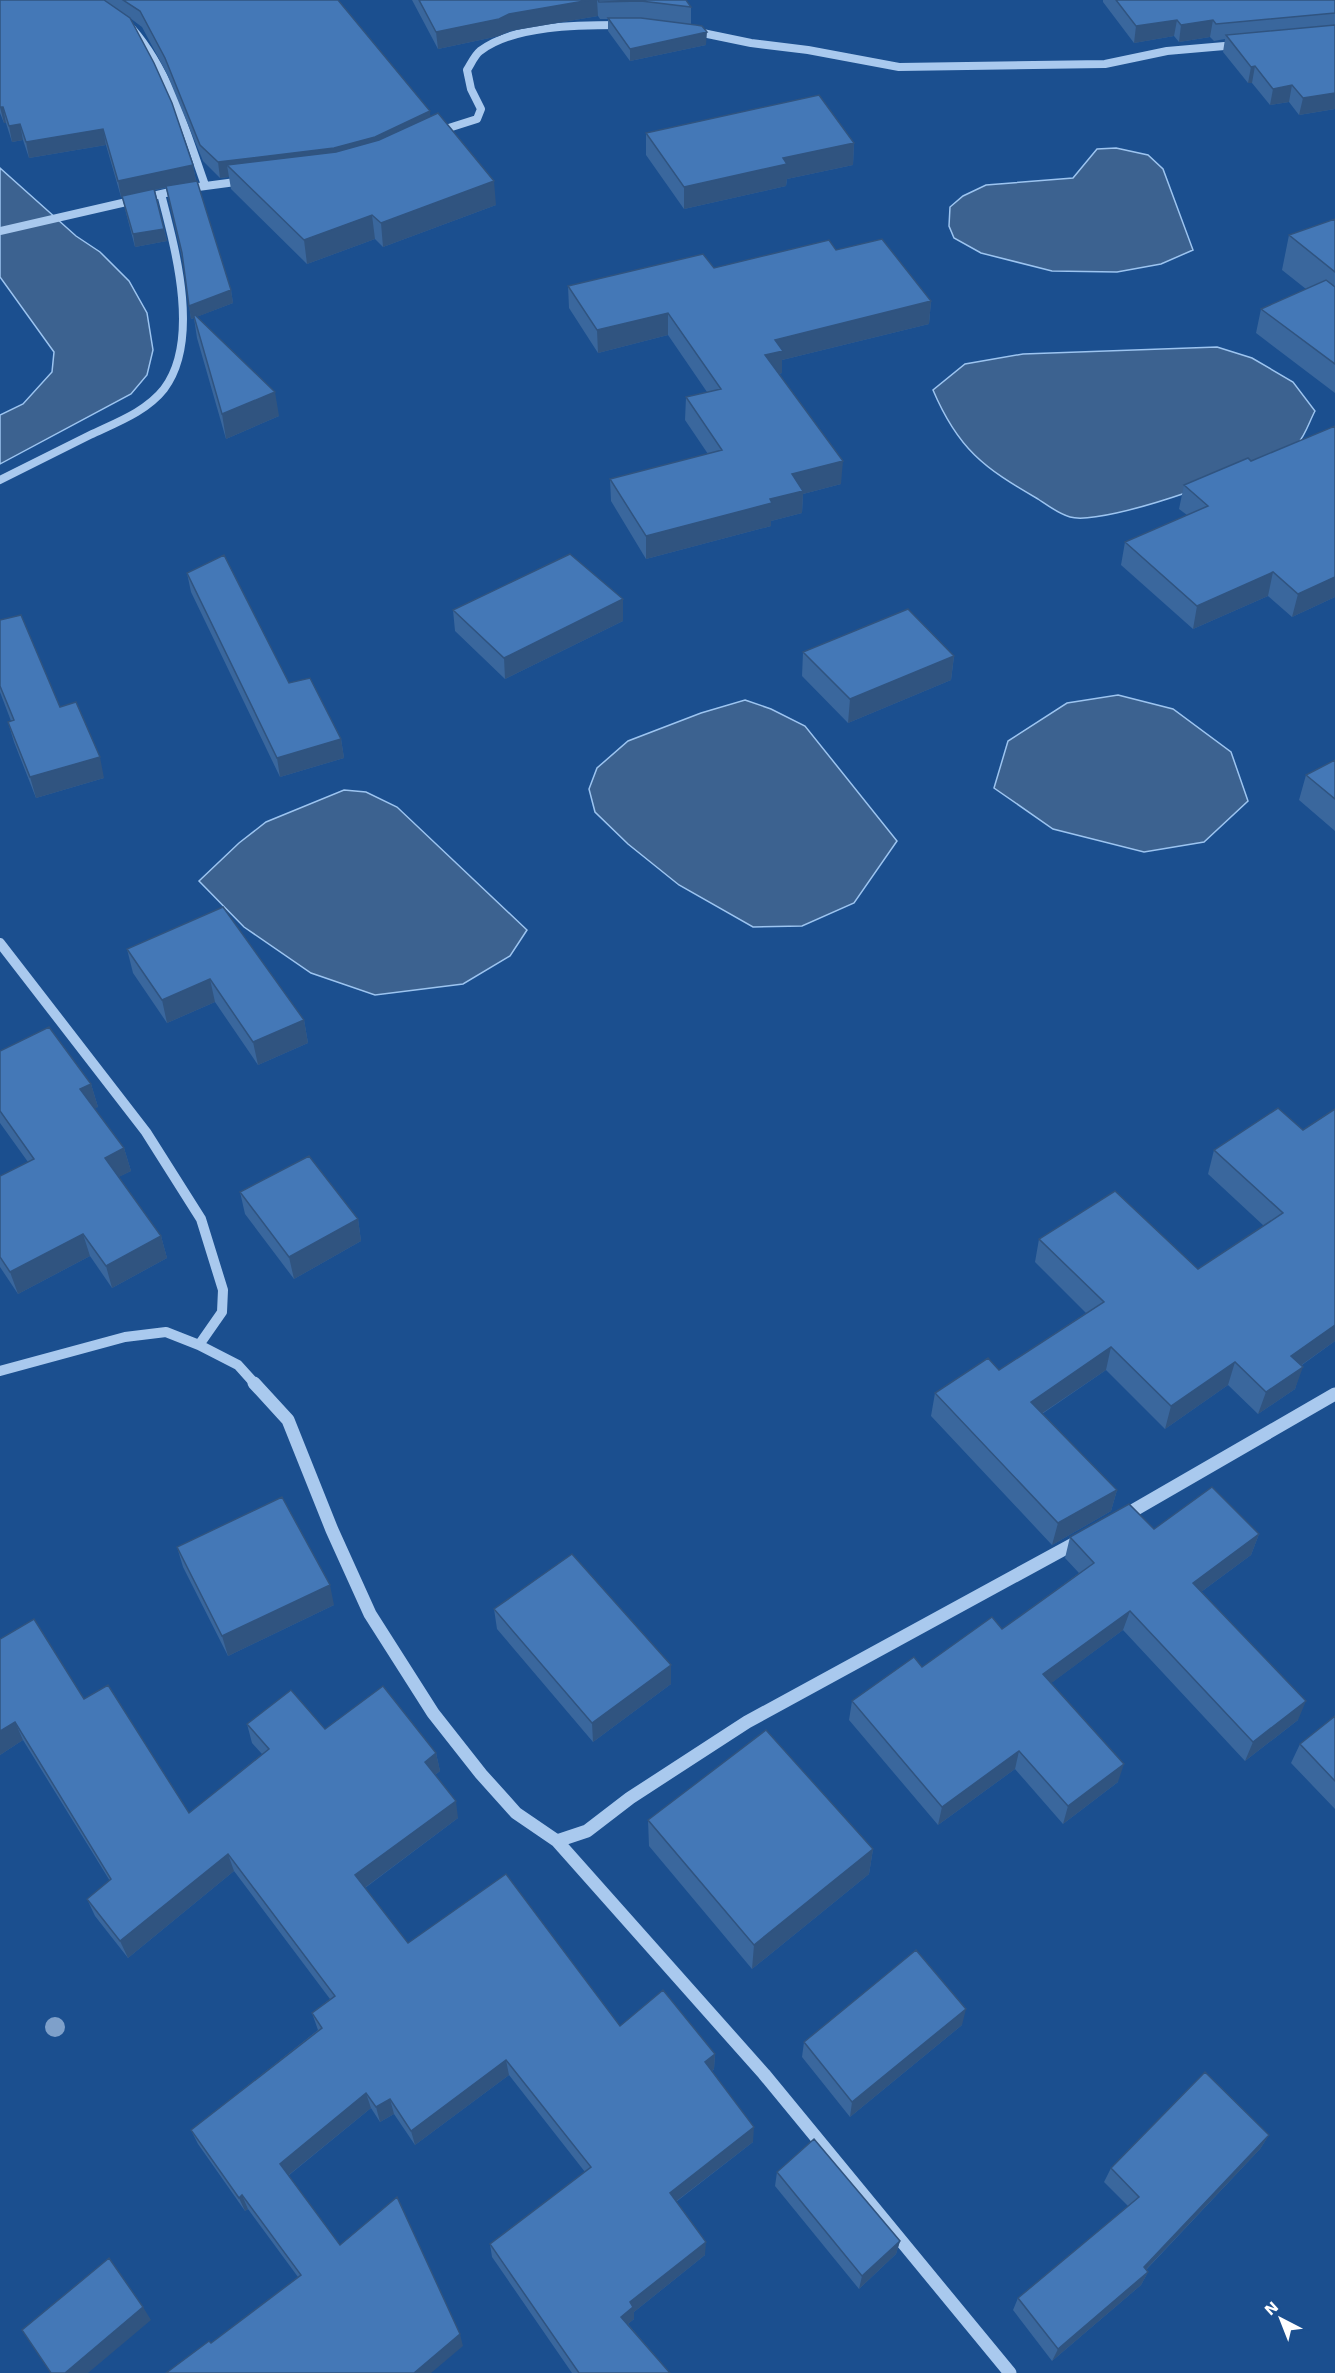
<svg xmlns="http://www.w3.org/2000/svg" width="1335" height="2373" font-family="'Work Sans',sans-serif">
	<rect width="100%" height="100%" fill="#1b4f8f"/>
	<path fill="#3c6290" stroke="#9cc4f0" stroke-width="1.5" d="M1116,148L1148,155L1163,169L1193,250L1161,264L1117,272L1052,271L981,253L954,238L949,226L950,207L963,196L986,185L1073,178L1097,149Z
		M0,168L76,236L100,252L129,281L147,313L153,350L147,375L131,394L0,464V415L23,404L52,372L54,352L0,277Z
		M1217,347L1252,358L1293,382L1315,411C1310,420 1305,436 1298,443C1269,467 1105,527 1070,517C1059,514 1047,505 1038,499C984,468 958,449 933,390L965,364L1023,354Z
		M1118,695L1173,709L1231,752L1248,801L1204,842L1144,852L1053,829L994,788L1008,741L1067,703Z
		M745,700L771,709L805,726L897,841L854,903L802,926L753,927L679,885L628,844L595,812L589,789L597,768L628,741L701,713Z
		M344,790L366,792L397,807L527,930L510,956L463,984L375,995L311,973L244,927L199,881L239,843L266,822Z"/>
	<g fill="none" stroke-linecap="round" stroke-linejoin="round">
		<path stroke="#a9c9ee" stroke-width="8" d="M126,22C168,65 185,129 205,185
			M693,31L751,43L808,50L899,67L1105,64L1167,51L1236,45
			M436,132L477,119L481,109L471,89L467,70C471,64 474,56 480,51C514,25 579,25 620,25
			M0,231L183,189L243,181
			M0,480C30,465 60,450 90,435C115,423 146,412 164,389C201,340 175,248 161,194"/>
		<path stroke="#a9c9ee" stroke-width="10" d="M0,943L146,1132L201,1219L223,1290L222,1312L199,1345
			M0,1371L125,1337L166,1332L199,1345L238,1365L255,1384"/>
		<path stroke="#a9c9ee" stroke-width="13" d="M254,1383L288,1420L332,1530L370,1614L433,1713L481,1774L516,1813L557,1841L587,1831L630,1798L747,1722L1077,1542
			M1122,1517L1335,1394
			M557,1841L764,2074L1010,2373"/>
	</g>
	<circle fill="#7ea0ca" cx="55" cy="2027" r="10"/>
	<path fill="#3a679d" d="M0,0H338L430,116L496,205L383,247L375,239L307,264L231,189L229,177L220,178L203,161L167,74L142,27L130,18L193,165L196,181L231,290L233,303L196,317L279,416L226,439L197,338L194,318L191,319L183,262L166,188L155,190L167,241L135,247L125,209L122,197H121L106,145L29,158L23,140L12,142L6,123H4L0,113Z
		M412,0H686L691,7V24L706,45L630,61L608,31V19H600L598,16L510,31L499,36L438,49Z
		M1103,0H1335V109L1299,115L1289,102L1270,105L1252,83H1248L1223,52L1225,39L1214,41L1210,37L1179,42L1174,36L1134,43L1103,2Z
		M646,133L854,143L853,165L787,179L786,186L684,209L646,155Z
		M1335,219V393L1256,333L1261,309L1306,289L1282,270L1289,235Z
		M836,250L931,301L929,324L782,360V373L779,374L841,484L803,494L802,513L771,521V526L646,559L611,501L610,479L708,454L685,420L686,397L707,392L668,335L598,353L569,308L568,286L714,268Z
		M1184,485L1335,597L1292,617L1268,596L1193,629L1121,565L1125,542L1187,515L1179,509Z
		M187,573L341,739L344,758L280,777L191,592Z
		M453,610L623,621L505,679L455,631Z
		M0,620L60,707L104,778L36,798L14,742L8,722L11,721L0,692Z
		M803,652L954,656L951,680L848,723L802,676Z
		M1335,760V831L1299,800L1306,775Z
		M223,907L304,1020L308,1043L258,1065L215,1002L167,1023L133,973L127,949Z
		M0,1051L91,1084L98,1107L94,1108L124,1148L131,1171L118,1177L161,1236L167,1258L112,1288L90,1256L18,1294L0,1267V1176L28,1162L0,1123Z
		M1335,1109V1341L1302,1365L1295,1389L1258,1414L1228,1385L1165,1429L1106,1370L1042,1414L1117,1490L1111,1511L1052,1545L931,1416L935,1393L999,1370L1086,1313L1035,1262L1039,1239L1198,1269L1264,1226L1208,1174L1214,1150L1303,1130Z
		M240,1192L358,1219L361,1241L294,1279L245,1214Z
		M1154,1529L1259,1534L1251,1555L1201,1592L1298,1720L1245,1761L1123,1630L1051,1683L1118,1782L1063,1824L1015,1769L938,1825L849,1720L852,1701L1002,1629L1079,1573L1065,1558L1070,1537Z
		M177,1547L334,1605L228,1656L183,1567Z
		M494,1609L671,1665V1684L593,1742L497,1629Z
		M0,1639L84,1699L189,1813L262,1754L252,1743L247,1724L325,1729L436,1753L440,1771L435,1775L458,1818L365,1888L408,1943L620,2026L715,2054L714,2069L712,2071L753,2142L676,2202L705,2255L634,2312V2319L628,2324L670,2373H572L492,2257L490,2244L585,2172L509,2075L415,2145L394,2114L380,2122L371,2108L288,2176L340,2245L463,2346L211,2343L298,2277L248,2209L245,2211L198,2144L191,2130L318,2030L312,2013L330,1999L234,1871L128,1958L95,1916L87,1899L110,1881L23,1740L0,1755Z
		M1335,1716V1809L1291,1763L1300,1744Z
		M648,1820L873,1849L869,1874L752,1969L649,1846Z
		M962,2025L850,2117L802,2057L804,2042Z
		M1269,2135L1260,2149L1146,2270L1148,2272L1141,2285L1052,2361L1013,2310L1018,2298L1128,2206L1104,2182L1111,2168Z
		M777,2172L900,2241L896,2254L859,2289L775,2186Z"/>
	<path fill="#305480" d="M590,0H597L598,16L510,31L499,36L438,49L436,32L509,14Z
		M1177,20L1174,36L1134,43L1136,26Z
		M1213,20L1210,37L1179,42L1181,25Z
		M707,32L706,45L630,61V49Z
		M1255,66L1252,83H1248L1251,67Z
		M1292,85L1289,102L1270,105L1273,89Z
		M1335,93V109L1299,115L1303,98Z
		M0,107H3L6,123H4Z
		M430,111L431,127L377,153L227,165L229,177L220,178L218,162Z
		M20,124L23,140L12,142L9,126Z
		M103,129L106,145L29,158L26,142Z
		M854,143L853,165L787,179L786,186L684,209V187L783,158Z
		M193,165L196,181L121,197L118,181Z
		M494,181L496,205L383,247L381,223Z
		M372,215L375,239L307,264L304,240Z
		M164,229L167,241L135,247L133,234Z
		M231,290L233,303L194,318L193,313L194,318L191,319L189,306Z
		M931,301L929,324L782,360V373L765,378V355L775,340Z
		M668,313V335L598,353L597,330Z
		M275,392L279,416L226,439L222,414Z
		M843,461L841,484L803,494L802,513L771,521V526L646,559V536L770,499L792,474Z
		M1273,572L1268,596L1193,629L1197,606Z
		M1335,577V597L1292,617L1298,594Z
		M623,599V621L505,679L504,658Z
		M954,656L951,680L848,723L850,699Z
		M341,739L344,758L280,777L277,758Z
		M100,757L104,778L36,798L30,777Z
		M210,979L215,1002L167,1023L162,1000Z
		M304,1020L308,1043L258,1065L253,1042Z
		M91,1084L98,1107L87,1112L80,1089Z
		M124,1148L131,1171L111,1181L105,1158Z
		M358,1219L361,1241L294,1279L289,1257Z
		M83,1234L90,1256L18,1294L10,1272Z
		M161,1236L167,1258L112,1288L106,1266Z
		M1335,1325V1341L1283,1378L1291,1356Z
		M1111,1347L1106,1370L1026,1424L1031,1402Z
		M1235,1362L1228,1385L1165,1429L1171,1406Z
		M1303,1367L1295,1389L1258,1414L1266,1392Z
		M1117,1490L1111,1511L1052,1545L1058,1523Z
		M1259,1534L1251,1555L1186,1603L1193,1583Z
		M330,1585L334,1605L228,1656L222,1636Z
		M1130,1611L1123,1630L1038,1693L1043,1674Z
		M671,1665V1684L593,1742L592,1723Z
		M1306,1701L1298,1720L1245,1761L1253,1742Z
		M15,1722L23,1740L0,1755V1731Z
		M1019,1751L1015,1769L938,1825L942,1807Z
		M436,1753L440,1771L428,1780L425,1762Z
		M1124,1764L1118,1782L1063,1824L1068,1806Z
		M456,1801L458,1818L359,1892L355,1875Z
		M873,1849L869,1874L752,1969L754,1945Z
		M228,1854L234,1871L128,1958L120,1941Z
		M966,2009L962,2025L850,2117L852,2102Z
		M715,2054L714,2069L704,2077L705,2062Z
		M506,2060L509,2075L415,2145L411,2131Z
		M366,2093L371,2108L285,2178L280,2164Z
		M390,2099L394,2114L380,2122L376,2107Z
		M754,2127L753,2142L670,2206V2193Z
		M1269,2135L1260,2149L1136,2280L1144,2267Z
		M242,2195L248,2209L245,2211L239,2198Z
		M900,2241L896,2254L859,2289L862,2276Z
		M706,2242L705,2255L634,2312V2319L622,2329L621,2317L630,2302Z
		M1148,2272L1141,2285L1052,2361L1058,2349Z
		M143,2307L151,2320L88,2373H65Z
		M460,2334L463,2346L431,2373H414Z"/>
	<path fill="#4478b7" stroke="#305480" stroke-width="1.5" d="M0,0H104L130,18L154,63L172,103L193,165L118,181L103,129L26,142L20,124L9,126L3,107H0Z
		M123,0H338L430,111L375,137L334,148L218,162L200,145L165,58L140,11Z
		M419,0H590L509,14L499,19L436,32Z
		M598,0H686L691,7L641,1L599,2Z
		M1116,0H1335V13L1216,24L1213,20L1181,25L1177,20L1136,26Z
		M608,18H641L696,25L702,26L707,32L630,49Z
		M1335,25V93L1303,98L1292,85L1273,89L1255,66L1251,67L1226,35Z
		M819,95L854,143L783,158L787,164L684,187L646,133Z
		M438,113L494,181L381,223L372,215L304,240L227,165L336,152L379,140Z
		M197,181L231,290L189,306L182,253L166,186Z
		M154,189L164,229L133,234L122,196Z
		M1335,219V272L1289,235Z
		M882,239L931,301L775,340L783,351L765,355L843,461L792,474L803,491L770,499L772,503L646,536L610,479L722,450L686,397L721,389L668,313L597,330L568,286L703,254L714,268L829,240L836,250Z
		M1326,280L1335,287V364L1261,309Z
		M193,313L275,392L222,414Z
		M1335,426V577L1298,594L1273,572L1197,606L1125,542L1208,506L1184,485L1248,458L1251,461Z
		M570,554L623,599L504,658L453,610Z
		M224,555L289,683L310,678L341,739L277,758L187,573Z
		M908,609L954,656L850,699L803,652Z
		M21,615L60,707L76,702L100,757L30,777L8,722L14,720L0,686V620Z
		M1335,760V799L1306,775Z
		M223,907L304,1020L253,1042L210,979L162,1000L127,949Z
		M49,1027L91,1084L80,1089L124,1148L105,1158L161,1236L106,1266L83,1234L10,1272L0,1257V1176L34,1159L0,1111V1051Z
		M1278,1108L1303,1130L1335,1109V1325L1291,1356L1303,1367L1266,1392L1235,1362L1171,1406L1111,1347L1031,1402L1117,1490L1058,1523L935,1393L988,1358L999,1370L1104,1302L1039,1239L1115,1191L1198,1269L1283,1213L1214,1150Z
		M309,1156L358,1219L289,1257L240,1192Z
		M1212,1487L1259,1534L1193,1583L1306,1701L1253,1742L1130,1611L1043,1674L1124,1764L1068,1806L1019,1751L942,1807L852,1701L914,1657L922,1667L992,1617L1002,1629L1094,1563L1070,1537L1129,1504L1154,1529Z
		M282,1497L330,1585L222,1636L177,1547Z
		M572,1554L671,1665L592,1723L494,1609Z
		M34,1619L84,1699L108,1685L189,1813L269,1749L247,1724L291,1690L325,1729L383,1686L436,1753L425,1762L456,1801L355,1875L408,1943L506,1874L620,2026L663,1990L715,2054L705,2062L754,2127L670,2193L706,2242L630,2302L633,2307L621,2317L670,2373H579L490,2244L591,2167L506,2060L411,2131L390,2099L376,2107L366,2093L280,2164L340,2245L397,2197L460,2334L414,2373H166L209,2341L211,2343L301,2275L242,2195L239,2198L191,2130L322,2028L312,2013L335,1996L228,1854L120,1941L87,1899L111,1879L15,1722L0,1731V1639Z
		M1335,1716V1781L1300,1744Z
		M766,1730L873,1849L754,1945L648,1820Z
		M916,1950L966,2009L852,2102L804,2042Z
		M1205,2072L1269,2135L1144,2267L1148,2272L1058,2349L1018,2298L1139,2197L1111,2168Z
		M814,2139L900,2241L862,2276L777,2172Z
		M109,2258L143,2307L65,2373H51L22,2330Z"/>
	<g transform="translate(1281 2319) rotate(318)" stroke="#1b4f8f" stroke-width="4.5" paint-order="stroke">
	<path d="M0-4.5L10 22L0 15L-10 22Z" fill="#ffffff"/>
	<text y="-9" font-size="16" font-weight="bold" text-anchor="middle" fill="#ffffff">N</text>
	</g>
</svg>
